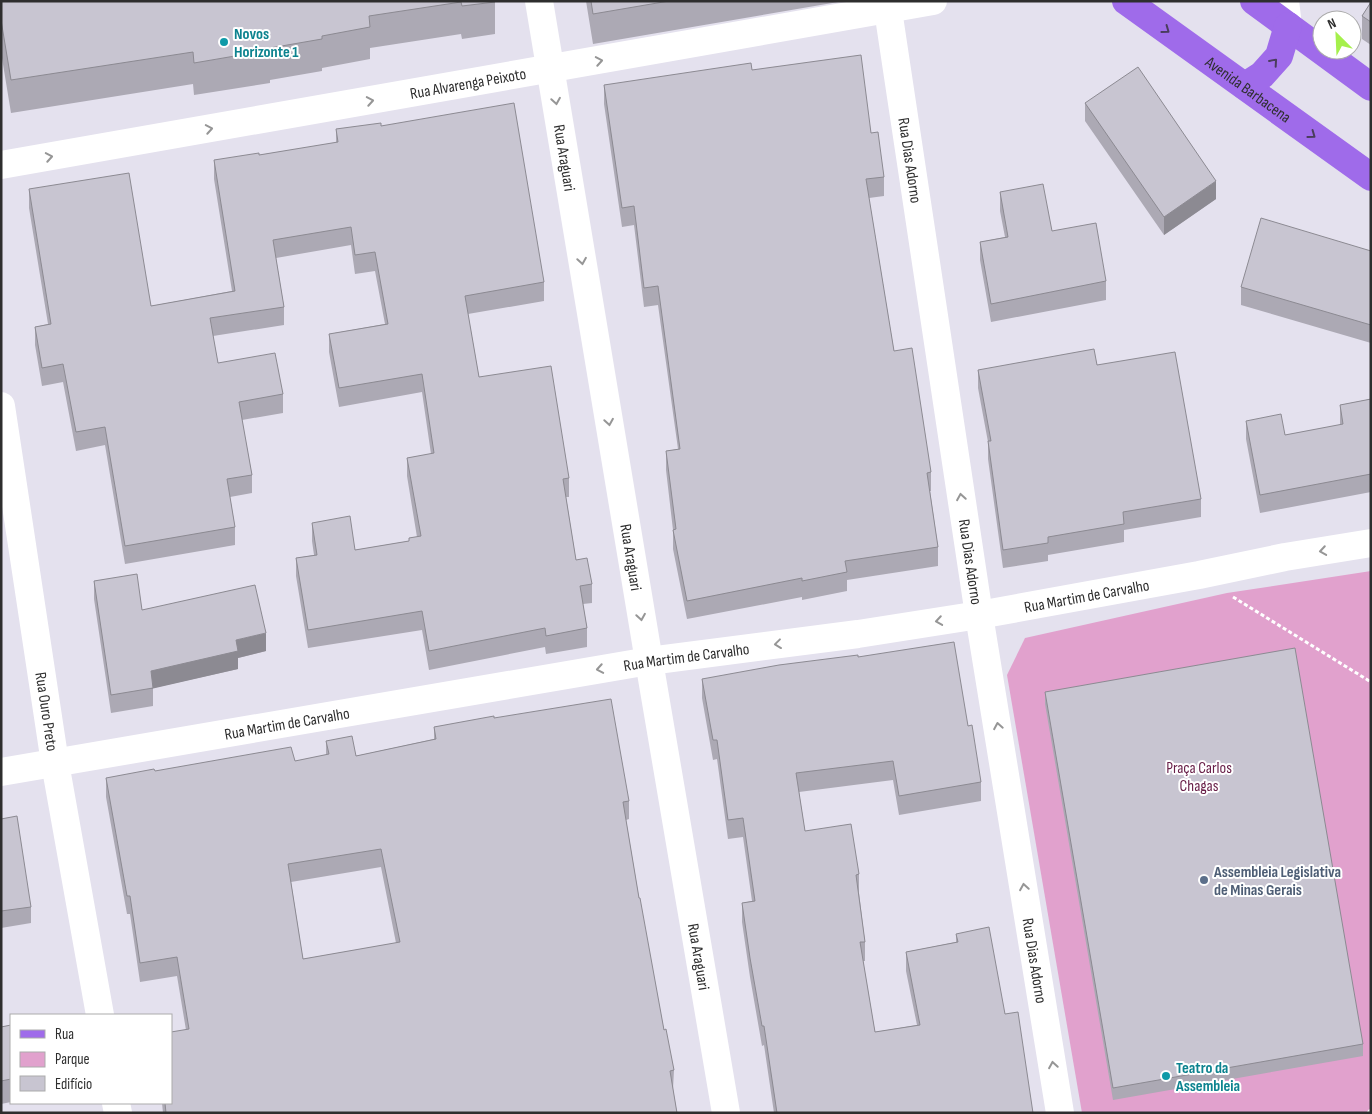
<svg xmlns="http://www.w3.org/2000/svg" width="1372" height="1114" font-family="'Sofia Sans Condensed',sans-serif">
	<rect width="100%" height="100%" fill="#e4e1ee"/>
	<path fill="#e1a1cd" d="M1371,571V1113H1082L1007,675L1025,638L1227,593Z"/>
	<g fill="none" stroke-linecap="round" stroke-linejoin="round">
		<path stroke="#fff" stroke-width="3" stroke-dasharray="4 2.5" stroke-linecap="butt" d="M1233,597L1371,682
			M1368,1113L1371,1109"/>
		<g stroke="#fff" stroke-width="28">
			<path id="s1" d="M539,1L649,661L726,1113"/>
			<path d="M1285,1L1288,26"/>
			<path id="s2" d="M888,10L979,615L1060,1113"/>
			<path id="s3" d="M1,165L933,1"/>
			<path id="s4" d="M1,406L55,763L100,1015"/>
			<path id="s5" d="M1,772L649,661L858,634L979,615L1199,575L1285,557L1371,543"/>
			<path d="M116,1103L118,1113"/>
		</g>
		<g stroke="#9f6bea" stroke-width="28">
			<path id="s6" d="M1126,1L1371,177"/>
			<path d="M1254,1L1371,87"/>
			<path d="M1245,86L1262,75L1279,56L1288,26"/>
		</g>
	</g>
	<path fill="#aca9b4" fill-rule="evenodd" d="M1,1H495V34L462,39L461,34L370,48V59L322,68V71L270,80V83L194,95L193,84L11,113L1,52Z
		M586,1H844L593,44Z
		M1371,2V45L1362,39V16Z
		M752,70L871,133L884,177V196L869,198L894,351L931,472V491H930L938,547V566L847,580V591L802,600V597L687,619L673,549V530L666,470V451L678,449L658,305L644,307L634,225L622,227L604,104V85Z
		M1085,103L1216,199L1164,235L1085,121Z
		M381,126L544,282V301L468,314L479,377L569,478V497H566L576,560L592,584V603L583,604L587,628V647L546,654L545,647L429,670L422,630L308,648L296,576V558L314,555L312,541V523L355,550L409,541V538L417,537L407,476V458L431,454L422,392L339,407L329,352V334L385,324L375,271L355,274L351,245L276,258L284,307V325L213,336L218,363L283,394V413L242,420L252,475V493L230,497L235,527V545L125,564L105,445L76,451L63,382L42,386L35,345V327L48,324L29,208V189L151,306L232,291L214,179V160L259,155L336,143V129Z
		M1000,192L1052,231L1106,281V300L991,322L980,260V242L1005,237L1000,211Z
		M1371,251V343L1241,305V287Z
		M1097,365L1201,499V517L1124,530V542L1048,555V561L1003,568L988,459V442L978,388V370Z
		M1371,399V492L1260,513L1246,439V421L1285,435L1340,425V405Z
		M94,581L142,610L266,651L238,658V669L153,688V706L111,713L94,599Z
		M858,657L968,726L981,782V801L899,815L893,780L799,792L805,831L859,874V893L865,942V961H863L875,1032L917,1025L906,971V952L956,942V934L1005,1014L1033,1113H774L764,1045L762,1046L750,977L742,922V903L752,901L743,837L728,839L717,759L713,760L702,698V679Z
		M1045,692L1363,1044V1056L1113,1100L1045,704Z
		M494,718L629,801V819L626,820L639,898L664,1030L674,1070L673,1089L677,1113H163L162,1103H171L186,1030L177,976L140,982L130,914H127L106,797V778L155,771L295,761L326,755V741L356,756L434,739V727ZM381,867L396,943L303,959L291,882Z
		M1,819L31,907V923L1,928Z
		M11,1025V1102L1,1104V1027Z"/>
	<path fill="#8c8a92" d="M1216,181V199L1164,235V217Z
		M266,633V651L238,658V669L151,689V671L236,640Z"/>
	<path fill="#c8c5d1" stroke="#8c8a92" fill-rule="evenodd" d="M1,1H495V2L462,6L461,2L369,16L370,27L322,36V39L270,48V50L194,63L193,52L11,80L1,20Z
		M591,1H669L593,14Z
		M1371,2V22L1362,16Z
		M861,55L871,133L878,132L884,177L866,179L894,351L912,348L931,472L927,473L938,547L845,561L847,572L802,581V578L687,601L673,530L676,529L666,451L680,449L658,286L644,288L634,206L622,208L604,85L751,63L752,70Z
		M1138,67L1216,181L1164,217L1085,103Z
		M514,103L544,282L465,296L479,377L551,366L569,478L563,479L576,560L587,558L592,584L580,586L587,628L546,636L545,628L429,651L422,611L308,630L296,558L317,555L312,523L350,516L355,550L409,541V538L421,536L407,458L434,453L422,374L339,388L329,334L388,324L375,252L355,255L351,227L273,240L284,307L210,318L218,363L275,353L283,394L239,402L252,475L227,479L235,527L125,546L105,427L76,432L63,364L42,368L35,327L51,324L29,189L129,173L151,306L235,291L214,160L259,153V155L338,142L336,129L381,123V126Z
		M1043,184L1052,231L1096,223L1106,281L991,304L980,242L1008,237L1000,192Z
		M1261,218L1371,251V325L1241,287Z
		M1094,349L1097,365L1175,352L1201,499L1123,512L1124,524L1048,537V543L1003,550L988,441H991L978,370Z
		M1371,399V474L1260,495L1246,421L1281,414L1285,435L1343,424L1340,405Z
		M137,574L142,610L255,585L266,633L236,640L238,651L151,671L153,688L111,695L94,581Z
		M954,642L968,726L972,725L981,782L899,796L893,761L796,773L805,831L851,824L859,874L856,875L865,942H860L875,1032L920,1025L906,952L958,942L956,934L989,927L1005,1014L1018,1012L1033,1113H777L764,1026H762L750,958L742,903L755,901L743,818L728,820L717,740H713L702,679L779,665L858,655V657Z
		M1295,648L1363,1044L1113,1088L1045,692Z
		M611,699L629,801L623,802L639,898H640L664,1030L666,1029L674,1070L670,1071L677,1113H166L165,1103H171V1032L189,1029L177,957L140,963L130,896H127L106,778L154,769L155,771L291,747L295,761L329,754L326,741L352,736L356,756L436,739L434,727L494,716V718ZM381,849L400,942L303,959L288,864Z
		M17,816L31,907L1,911V819Z
		M11,1025V1079L1,1081V1027Z"/>
	<defs><path id="oneway-chevron" d="M-2-3.5L2.5 0L-2 3.5" fill="none" stroke-width="1.6" stroke-linecap="round" stroke-linejoin="round" transform="scale(1.25)"/></defs>
	<g stroke="#4a3d5d">
		<use href="#oneway-chevron" transform="translate(1166 30) rotate(36)"/>
		<use href="#oneway-chevron" transform="translate(1274 62) rotate(-49)"/>
		<use href="#oneway-chevron" transform="translate(1312 135) rotate(36)"/>
	</g>
	<g stroke="#969696">
		<use href="#oneway-chevron" transform="translate(599 61) rotate(-10)"/>
		<use href="#oneway-chevron" transform="translate(370 101) rotate(-10)"/>
		<use href="#oneway-chevron" transform="translate(556 101) rotate(81)"/>
		<use href="#oneway-chevron" transform="translate(209 129) rotate(-10)"/>
		<use href="#oneway-chevron" transform="translate(49 157) rotate(-10)"/>
		<use href="#oneway-chevron" transform="translate(582 261) rotate(81)"/>
		<use href="#oneway-chevron" transform="translate(609 422) rotate(81)"/>
		<use href="#oneway-chevron" transform="translate(961 497) rotate(-99)"/>
		<use href="#oneway-chevron" transform="translate(1323 551) rotate(171)"/>
		<use href="#oneway-chevron" transform="translate(641 617) rotate(81)"/>
		<use href="#oneway-chevron" transform="translate(939 621) rotate(171)"/>
		<use href="#oneway-chevron" transform="translate(778 644) rotate(173)"/>
		<use href="#oneway-chevron" transform="translate(600 669) rotate(170)"/>
		<use href="#oneway-chevron" transform="translate(998 726) rotate(-100)"/>
		<use href="#oneway-chevron" transform="translate(1024 887) rotate(-99)"/>
		<use href="#oneway-chevron" transform="translate(1053 1065) rotate(-99)"/>
	</g>
	<g fill="#0f9aa8" stroke="#fff" stroke-width="2">
		<circle cx="224" cy="42" r="5"/>
		<circle cx="1166" cy="1076" r="5"/>
	</g>
	<circle fill="#5c6f8a" stroke="#fff" stroke-width="2" cx="1204" cy="880" r="5"/>
	<g text-anchor="middle" stroke-width="4" stroke-linejoin="round" paint-order="stroke">
		<g font-size="16" font-weight="bold" fill="#0d838f" stroke="#fff" text-anchor="start">
			<text x="234" y="39">Novos<tspan x="234" dy="18">Horizonte 1</tspan></text>
			<text x="1176" y="1073">Teatro da<tspan x="1176" dy="18">Assembleia</tspan></text>
		</g>
		<g font-size="16" fill="#2e2e2e" stroke="#fff">
			<text dy="6" stroke="none"><textPath href="#s3" startOffset="474">Rua Alvarenga Peixoto</textPath></text>
			<text dy="6" stroke="none"><textPath href="#s6" startOffset="151">Avenida Barbacena</textPath></text>
			<text dy="6" stroke="none"><textPath href="#s1" startOffset="159">Rua Araguari</textPath></text>
			<text dy="6" stroke="none"><textPath href="#s2" startOffset="152">Rua Dias Adorno</textPath></text>
			<text dy="6" stroke="none"><textPath href="#s1" startOffset="564">Rua Araguari</textPath></text>
			<text dy="6" stroke="none"><textPath href="#s2" startOffset="558">Rua Dias Adorno</textPath></text>
			<text dy="6" stroke="none"><textPath href="#s5" startOffset="1100">Rua Martim de Carvalho</textPath></text>
			<text dy="6" stroke="none"><textPath href="#s5" startOffset="695">Rua Martim de Carvalho</textPath></text>
			<text dy="6" stroke="none"><textPath href="#s4" startOffset="309">Rua Ouro Preto</textPath></text>
			<text dy="6" stroke="none"><textPath href="#s5" startOffset="290">Rua Martim de Carvalho</textPath></text>
			<text dy="6" stroke="none"><textPath href="#s1" startOffset="969">Rua Araguari</textPath></text>
			<text dy="6" stroke="none"><textPath href="#s2" startOffset="962">Rua Dias Adorno</textPath></text>
		</g>
		<g font-size="16" fill="#692049" stroke="#fff">
			<text x="1199" y="773">Praça Carlos<tspan x="1199" dy="18">Chagas</tspan></text>
		</g>
		<g font-size="16" font-weight="bold" fill="#4e5e75" stroke="#fff" text-anchor="start">
			<text x="1214" y="877">Assembleia Legislativa<tspan x="1214" dy="18">de Minas Gerais</tspan></text>
		</g>
	</g>
	<rect width="1372" height="1114" fill="none" stroke="#2e2e2e" stroke-width="5"/>
	<rect x="10" y="1014" width="162" height="90" fill="#ffffff" stroke="#ababab"/>
	<rect x="20" y="1030" width="25" height="8" fill="#9f6bea" stroke="#ababab"/>
	<text x="55" y="1039" font-size="15" fill="#2e2e2e">Rua</text>
	<rect x="20" y="1052" width="25" height="15" fill="#e1a1cd" stroke="#ababab"/>
	<text x="55" y="1064" font-size="15" fill="#2e2e2e">Parque</text>
	<rect x="20" y="1076" width="25" height="15" fill="#c8c5d1" stroke="#ababab"/>
	<text x="55" y="1089" font-size="15" fill="#2e2e2e">Edifício</text>
	<g transform="translate(1337 35) rotate(336)"><circle r="24" fill="#ffffff" stroke="#ababab"/>
	<path d="M0-4L9 19L0 12L-9 19Z" fill="#a5f04c"/>
	<text y="-8" font-size="14" font-weight="bold" text-anchor="middle" fill="#2e2e2e">N</text>
	</g>
</svg>
